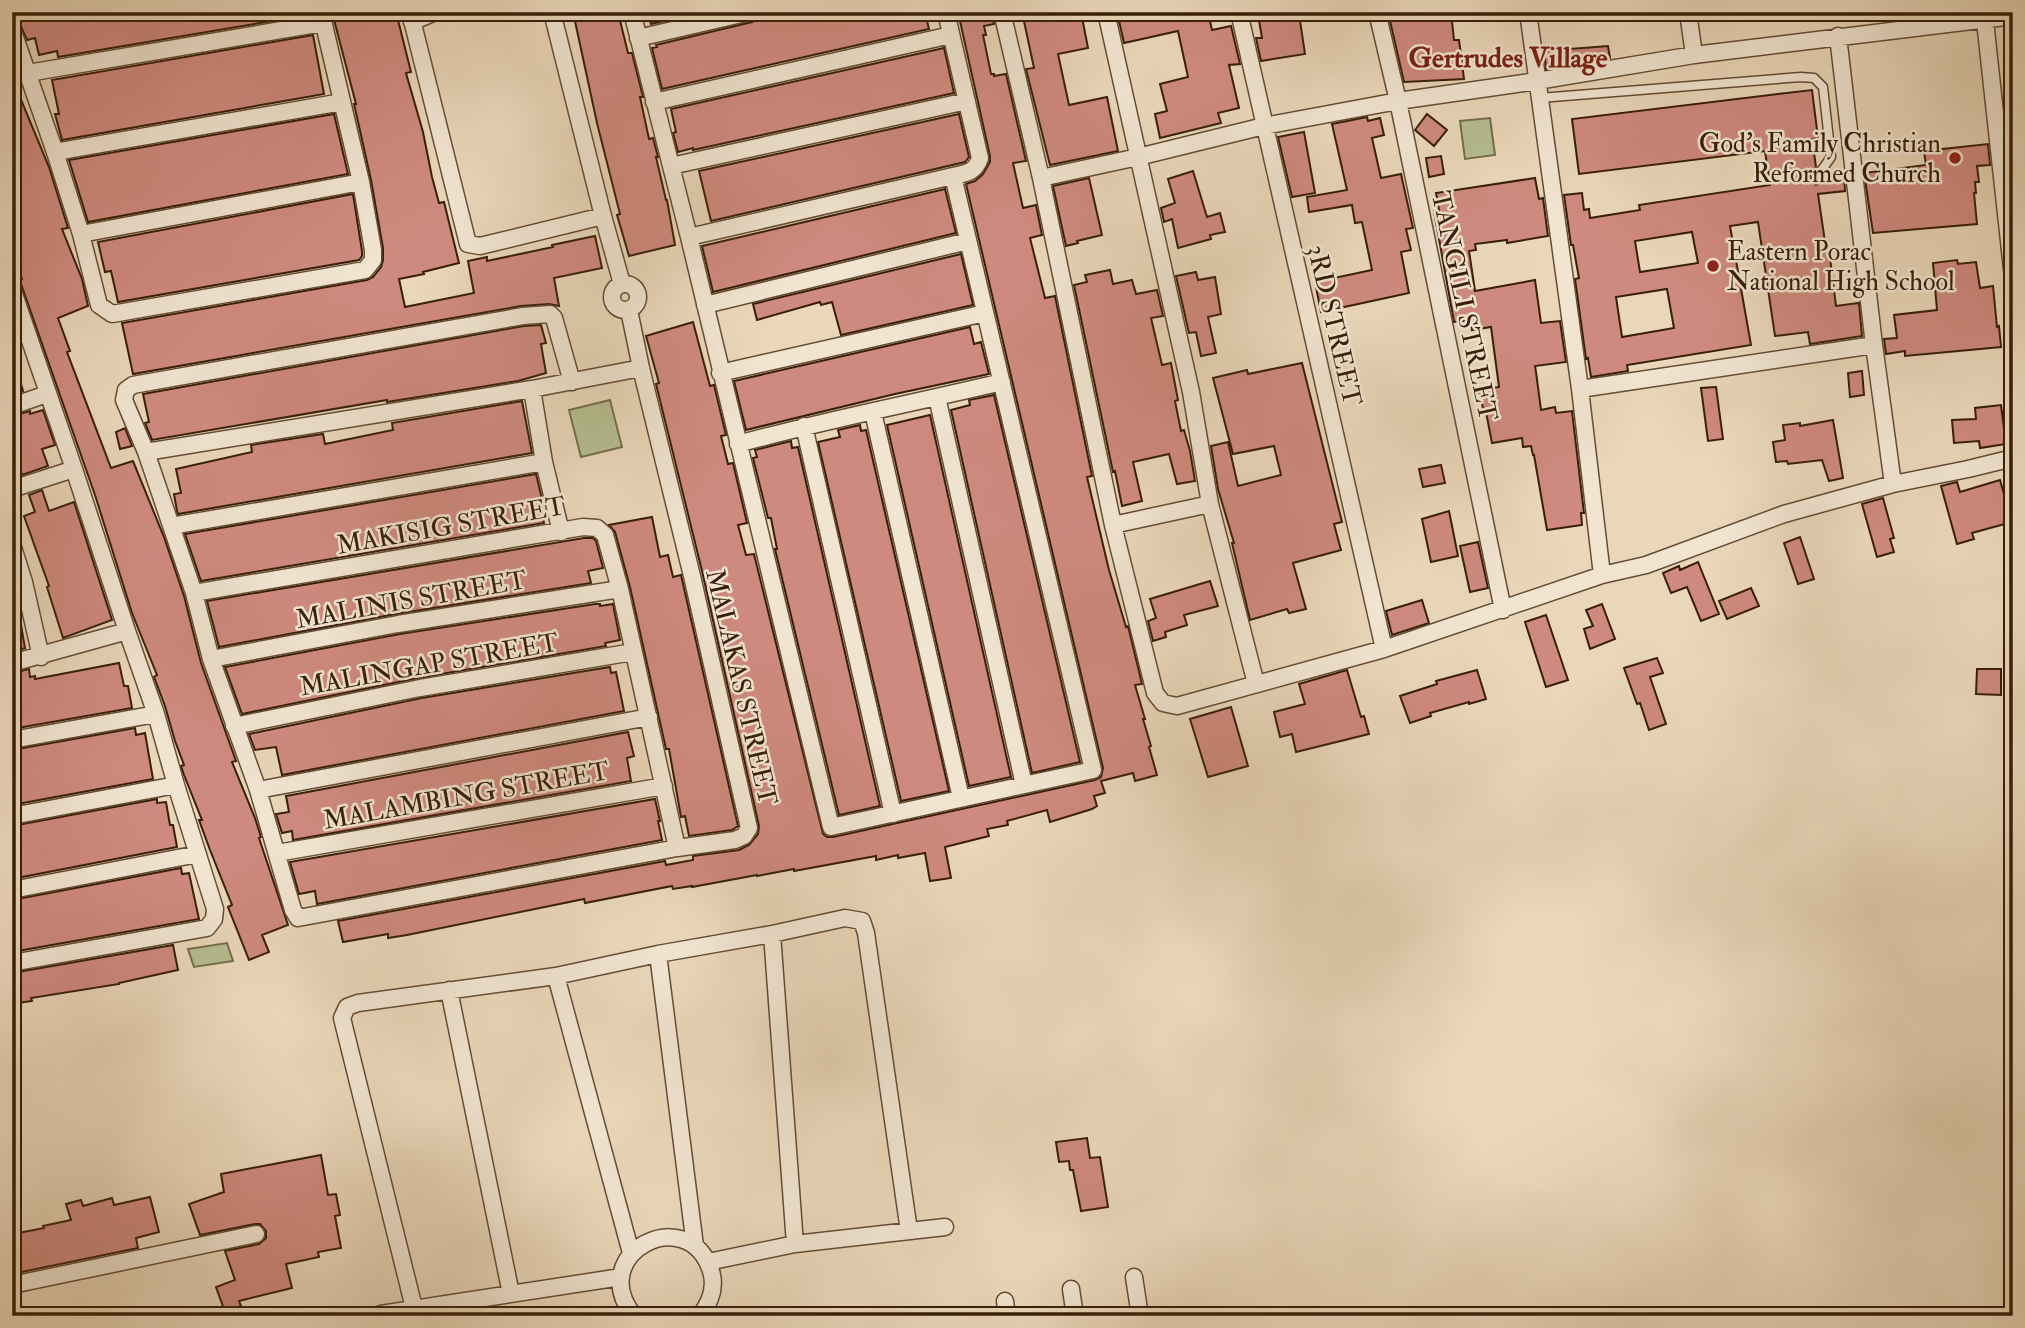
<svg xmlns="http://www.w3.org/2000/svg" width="2025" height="1328" font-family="'IM FELL Double Pica',serif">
	<rect width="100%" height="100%" fill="#ead7ba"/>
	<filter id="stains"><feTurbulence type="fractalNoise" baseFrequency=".00286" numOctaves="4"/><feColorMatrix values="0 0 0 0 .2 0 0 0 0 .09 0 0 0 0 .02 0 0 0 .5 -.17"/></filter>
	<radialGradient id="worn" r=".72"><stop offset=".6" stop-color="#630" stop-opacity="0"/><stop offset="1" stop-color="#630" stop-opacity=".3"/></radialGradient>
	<path fill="#b5be91" stroke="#766e4c" stroke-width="2" d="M1490,118L1495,155L1465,159L1460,121Z
		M610,400L622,447L581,457L569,410Z
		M227,943L233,961L194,967L188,949Z"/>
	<path fill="#cf8a7f" stroke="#381e08" stroke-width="2" fill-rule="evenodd" d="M12,12H308V15L58,57L57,51L39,55L35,38L27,40L19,22L12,19Z
		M332,12H396L411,72L406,73L423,132L432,177L439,203L444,202L459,263L423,272L424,274L399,279L405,307L474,293L468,261L487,257V261L553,247L552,245L595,236L602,268L554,278L559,306L549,304L521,306L133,374L122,323L367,280L373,277L381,267L383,260V248L371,180L354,104H356Z
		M573,12H618L628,53H632L643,97H640L649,139L653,138L658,157H656L666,200H667L675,245L629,256L617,215L620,214L597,123Z
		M648,12H702L651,24Z
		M760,12H925L929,29L662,89L652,48L657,47L656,45L752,22L758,19Z
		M958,12H992L994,24L984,26L986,35H983L991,74H994V76L1006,74L1026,161L1013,163L1023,208L1036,205L1042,235L1030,238L1045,298L1055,296L1092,476L1087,477L1109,570L1126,627L1128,626L1142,684L1135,685L1145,719H1143L1151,746L1149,747L1157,775L1135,781L1133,773L1101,781L1105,793L1094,796L1097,806L1092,809L1050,822L1047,810L1007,821L1008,825L987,829L989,836L945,847L951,878L930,881L925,853L898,858V855L876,860V856L794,871V869L757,876V875L692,887V886L673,889L672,886L585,903L584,899L407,935L388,938V934L343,942L338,921L665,861L666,865L693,860V856L739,850L749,845L758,834L759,826L702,571L656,384L659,383L646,336L693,322L710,386L714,385L726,435L721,436L728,464L733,463L747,523L738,525L746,555L754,554L823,834L827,837H833L1095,780L1101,777L1103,768L966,184L975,181L983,174L990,162V156Z
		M1022,12H1081L1088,48L1058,54L1069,105L1107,97L1118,151L1050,165L1026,69L1034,68Z
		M1117,12H1208L1212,30L1231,26L1240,64L1229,65L1239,108L1218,113L1221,123L1160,138L1155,114L1167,111L1160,84L1188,77L1178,31L1124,43Z
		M1388,12H1451L1454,40H1459L1464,79L1404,82Z
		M1299,14L1305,54L1261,61L1256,38H1262L1259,20Z
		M313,35L324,94L62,140L55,114H59L52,80Z
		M1608,46L1610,58L1546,69L1544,51Z
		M944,48L954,93L693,150V148L678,152L673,133L676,132L671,109Z
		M12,78L49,167L68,228L62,229L82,279L88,306L58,318L70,351L67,352L111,468L133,461L164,537L184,596L201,663L236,761L232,762L255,818L261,837L259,838L288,925L262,935L269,952L249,960L228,907L232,905L210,850L199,820H202L184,775L181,766L184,765L175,741L165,706L154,677L157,675L132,613L95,495L20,281L22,279L12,254Z
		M1812,90L1818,138L1812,139L1816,167L1810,175V180L1816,185L1821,182L1828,173L1840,171V175H1844L1845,191L1818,194L1825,242L1828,241L1836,306L1859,303L1862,336L1810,344L1808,332L1775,336L1758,222L1730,226L1751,345L1627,365L1628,371L1591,377L1588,358L1586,359L1575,279L1579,278L1573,245H1571L1564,195L1582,193L1584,210L1589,209L1590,218L1640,210L1639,205L1770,185L1765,151L1579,174L1572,119ZM1692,232L1698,263L1640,272L1635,241ZM1667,289L1674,328L1622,337L1616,297Z
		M334,114L348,174L88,222L69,160Z
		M959,114L969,157L965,162L711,221L699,171Z
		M1427,114L1447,130L1434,146L1415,130Z
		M1367,117L1368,121L1380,118L1384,135L1372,138L1381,178L1401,174L1413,228L1406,229L1411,250L1401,252L1409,293L1321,312L1315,282L1372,270L1362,222L1355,223L1352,205L1309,212L1307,197L1347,190L1332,124Z
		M1304,132L1315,193L1292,197L1278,137Z
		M1988,144L1990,165L1977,166L1979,182H1975L1976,193H1974L1977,224L1873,233L1864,173L1926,165L1924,151Z
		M1441,156L1444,174L1429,177L1426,158Z
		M1193,171L1207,217L1220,213L1225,232L1210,235L1211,239L1178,248L1172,219L1164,222L1161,208L1175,203L1168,179Z
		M1089,178L1102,235L1077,241L1078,243L1066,246L1053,186Z
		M1535,178L1539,199L1543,198L1548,236L1507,243V240L1475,244L1476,250L1469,251L1475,291L1535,280L1541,323L1560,321L1566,362L1535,366L1536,372L1541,410L1555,407L1556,413L1572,411L1584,513H1581L1582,525L1547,530L1534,455H1533L1531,446L1523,447L1522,438L1492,443L1486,412L1484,413L1479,390L1499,387L1491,327L1472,330L1471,320L1454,322L1434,211L1439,210L1436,193Z
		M945,189L956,233L713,292L702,246Z
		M353,194L362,251V256L359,260L118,302L111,271L105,272L98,242Z
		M961,254L973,305L841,335L832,302L821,305L820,302L757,320L753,304Z
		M1957,260L1958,264L1976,262L1980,288L1993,286L1997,327L1999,326L2001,347L1905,356V351L1886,354L1884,339L1897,338L1894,315L1937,310L1933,263Z
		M1110,270L1113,284L1132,280L1136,294L1157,290L1163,316L1151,318L1162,365L1171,363L1178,400L1175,401L1181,431L1184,430L1190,451L1195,481L1177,484L1169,454L1133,462L1142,501L1122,506L1115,471L1113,472L1074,285L1087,282L1085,275Z
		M1196,272L1198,280L1215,277L1221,314L1208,317L1216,353L1201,356L1196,332L1189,333L1176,276Z
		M541,325L546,343L541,344L546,373L518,381L387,402V400L152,440L145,423L149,422L143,394L524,326Z
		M970,327L974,344L981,342L989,374L895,394L746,430L734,381Z
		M1302,363L1342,522L1334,524L1341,550L1293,563L1306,609L1289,613L1287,609L1250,620L1232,543H1234L1218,489L1211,446L1228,442L1238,486L1281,475L1274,446L1233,454L1213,378L1247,370L1248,374Z
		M12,367H16L23,391L12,395Z
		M1862,371L1864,395L1850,397L1848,373Z
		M1716,387L1723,439L1708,441L1701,388Z
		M994,395L1080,762L1032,773L951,410L970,405L969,400Z
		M522,401L532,453L178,514L177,511L174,494L181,493L176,469L252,452L251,445L323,434L325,444L393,430L392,423Z
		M2001,405L2006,444L1980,448L1979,441L1954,443L1952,420L1976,419L1975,408Z
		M43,410L55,445L42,449L48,466L22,475L21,472L12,475V416L30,411V414Z
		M930,415L1011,777L969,786L887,425Z
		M1833,420L1843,478L1829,481L1822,460L1788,464L1787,461L1776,462L1773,442L1785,440L1783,425L1800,423V426Z
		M860,425L861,431L866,430L949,791L901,801L818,442L840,437L838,430Z
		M125,428L132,446L120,449L116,432Z
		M791,441L792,448L798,447L880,806L839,815L775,549H777L771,518H768L753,458L757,457L755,450Z
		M1441,465L1445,483L1423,487L1419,469Z
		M536,474L542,499H539L544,523L201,581L185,534Z
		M2000,480L2012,522L1972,533L1974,539L1957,544L1941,486L1957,482L1960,492Z
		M42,490L49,511L74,502L112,620L63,638L47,587L49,586L24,516L35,512L29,495Z
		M1883,498L1894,538L1890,539L1894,552L1877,557L1862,504Z
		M1449,511L1458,556L1431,562L1422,519Z
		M652,517L660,557L668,555L673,577L681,575L738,826L732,830L689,836L685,816L681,817L669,749H666L630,587L615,532L609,525Z
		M1800,537L1814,579L1798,584L1784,543Z
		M584,538H593L596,541L603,568L588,571L591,583L396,614L219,647L207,601Z
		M1478,542L1488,588L1470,592L1460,546Z
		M1698,562L1719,614L1701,621L1687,587L1671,593L1663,573L1679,566L1680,570Z
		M1210,581L1218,606L1184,615L1187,625L1165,632L1166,637L1153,641L1148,621L1156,618L1150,599Z
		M1751,588L1759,606L1727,619L1719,601Z
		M1422,600L1429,623L1392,635L1386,611Z
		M595,604H600V606L613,604L620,640L605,643L606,646L418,678L242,714L225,667L400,634Z
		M1602,604L1615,639L1590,649L1584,629L1593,626L1586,610Z
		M1546,615L1568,680L1546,687L1525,622Z
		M20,619L25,648L12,652V620Z
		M1657,658L1663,673L1650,677L1666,724L1649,730L1640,703L1637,704L1624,668Z
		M119,663L124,686H128L132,708L12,729V673L29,669L30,677L35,676V679Z
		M610,667L611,673L616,672L624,711L282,775L276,747L255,750L249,734L422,698Z
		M1977,669H2001V695L1976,694Z
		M1347,670L1361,717L1364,716L1369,734L1296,752L1292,734L1280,737L1274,712L1305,704L1299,684Z
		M1477,670L1486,699L1469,704V702L1430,713L1431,716L1410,723L1400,696L1437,684L1436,681Z
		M1231,707L1248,766L1208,777L1190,719Z
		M135,728L136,735L145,733L153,779L12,805V750Z
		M628,732L634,756L627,758L631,781L293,840L292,831L282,833L276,814L289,812L286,796Z
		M157,799V803L166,802L170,825H173L177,847L12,879V826Z
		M655,799L660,821H658L662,840L317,904L315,891L299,894L290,862Z
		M181,868L182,874L189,873L199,919L12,952V900Z
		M173,945L178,970L119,983V984L31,998L32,1001L18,1003L12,973Z
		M1087,1138L1090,1158L1100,1157L1108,1207L1081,1211L1073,1170H1070L1069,1161L1059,1162L1056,1142Z
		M321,1155L328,1195L336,1194L340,1215L335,1216L341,1248L318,1252L319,1257L286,1264L292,1288L239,1301L241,1306L225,1312L216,1287L235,1280L225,1251L259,1244L266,1238V1231L260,1224H255L200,1235L189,1204L224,1192L221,1174Z
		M150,1197L159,1232L136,1238L138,1248L12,1274V1253L17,1252L13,1234L44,1228L43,1226L71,1220L66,1204L81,1200L83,1206L112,1198L114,1205Z"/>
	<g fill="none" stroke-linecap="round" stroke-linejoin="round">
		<defs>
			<path id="service" d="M1540,98L1801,77L1814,78L1823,87L1831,157L1816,178"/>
			<path id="minor" d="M410,12L468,244L480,246L603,216
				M552,12L603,216L622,284
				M632,12L689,237L831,827L1093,770L953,176
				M1002,12L1041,178L1113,525L1155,693L1163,703L1177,706L1384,649L1602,575L1646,565L1784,514L1893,484L1968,469L2013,458
				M1106,12L1191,392L1210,504L1256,684
				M1239,12L1384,649
				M1377,12L1398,101L1503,610
				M1528,12L1580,389L1602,575
				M1688,12L1694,55
				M1984,12L2013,278
				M412,22L435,12
				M12,29L55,152L81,234L99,305L112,314L365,270L373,260V250L361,182L321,12
				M1838,36L1874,345L1893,484
				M638,38L750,12
				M28,73L323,23
				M654,102L951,35
				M55,152L342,102
				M671,166L967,101
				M1041,178L1138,157L1264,126L1398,101L1537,81L1694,55L2013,16
				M81,234L361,182
				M689,237L953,176C966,173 975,173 980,158L946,12
				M612 297a13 13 0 1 1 26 0a13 13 0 1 1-26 0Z
				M12,288L74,469
				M705,305L968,241
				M720,373L985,313
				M572,382L554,318L550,314L523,316L133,385L126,390L124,400L146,452L194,593L211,659L258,790L293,910L298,918L677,848L735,840L744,836L749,828L692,576L641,368L629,310
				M532,389L544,462L561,532
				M1580,389L1874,345
				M937,397L1024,785
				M12,406L47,394
				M873,412L961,798
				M804,426L893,814
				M738,444C825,420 914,403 1002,382
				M146,452L532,389L641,368
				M12,489L74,469L127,631L156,714L176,785L215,909L214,919L207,928L12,963
				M1113,525L1210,504
				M171,526L544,462
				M12,544L24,582L41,657
				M194,593L583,527L597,528L605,535L620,589L677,848
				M211,659L398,624L620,589
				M12,663L127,631
				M234,726L420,688L633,652
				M12,740L156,714
				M258,790L649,717
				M12,816L176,785
				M277,853L664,786
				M12,890L198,854
				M772,934L795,1244
				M658,954L695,1246
				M556,976L631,1253
				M449,990L511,1294
				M708,1262L795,1244L945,1227
				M1134,1277L1140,1316
				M12,1285L256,1234
				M1071,1289L1075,1316
				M1005,1301L1007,1316
				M414,1308L342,1018L347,1007L358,1003L556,976L658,954L772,934L845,918L862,921L866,933L909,1231
				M381,1314L621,1277
				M634,1316C584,1254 688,1200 711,1271C716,1287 710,1303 700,1316"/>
		</defs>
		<use href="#service" stroke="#644c34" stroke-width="11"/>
		<use href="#minor" stroke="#644c34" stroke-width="19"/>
		<use href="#service" stroke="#f1e5d2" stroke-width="8"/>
		<use href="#minor" stroke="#f1e5d2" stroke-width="16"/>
	</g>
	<g fill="#8f2418" stroke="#f1e5d2" stroke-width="2.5">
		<circle cx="1955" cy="158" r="7"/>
		<circle cx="1713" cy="266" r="7"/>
	</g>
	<g text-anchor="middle" stroke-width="5" stroke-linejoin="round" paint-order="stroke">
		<g font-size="26" fill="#381e08" stroke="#f1e5d2" text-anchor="end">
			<text x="1941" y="152">God's Family Christian<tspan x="1941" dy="30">Reformed Church</tspan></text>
			<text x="1727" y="260" text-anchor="start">Eastern Porac<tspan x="1727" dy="30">National High School</tspan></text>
		</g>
		<g font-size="26" fill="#381e08" stroke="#f1e5d2">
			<text transform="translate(1465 306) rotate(78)" y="9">TANGILI STREET</text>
			<text transform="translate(1335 325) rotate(77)" y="9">3RD STREET</text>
			<text transform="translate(451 525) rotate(-10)" y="9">MAKISIG STREET</text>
			<text transform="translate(411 599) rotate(-10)" y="9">MALINIS STREET</text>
			<text transform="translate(429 664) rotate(-10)" y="9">MALINGAP STREET</text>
			<text transform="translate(742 687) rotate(77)" y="9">MALAKAS STREET</text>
			<text transform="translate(466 795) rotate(-10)" y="9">MALAMBING STREET</text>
		</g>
		<g font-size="28" font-weight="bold" fill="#7a1f14" stroke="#f1e5d2">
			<text x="1508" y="67">Gertrudes Village</text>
		</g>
	</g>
	<rect width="2025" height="1328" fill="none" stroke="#ead7ba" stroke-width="42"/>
	<rect x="14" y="14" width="1997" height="1300" fill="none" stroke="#381e08" stroke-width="3.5"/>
	<rect x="21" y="21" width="1983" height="1286" fill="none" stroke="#381e08" stroke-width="2"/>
	<rect width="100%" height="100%" filter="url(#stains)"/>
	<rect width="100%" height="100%" fill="url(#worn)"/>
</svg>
